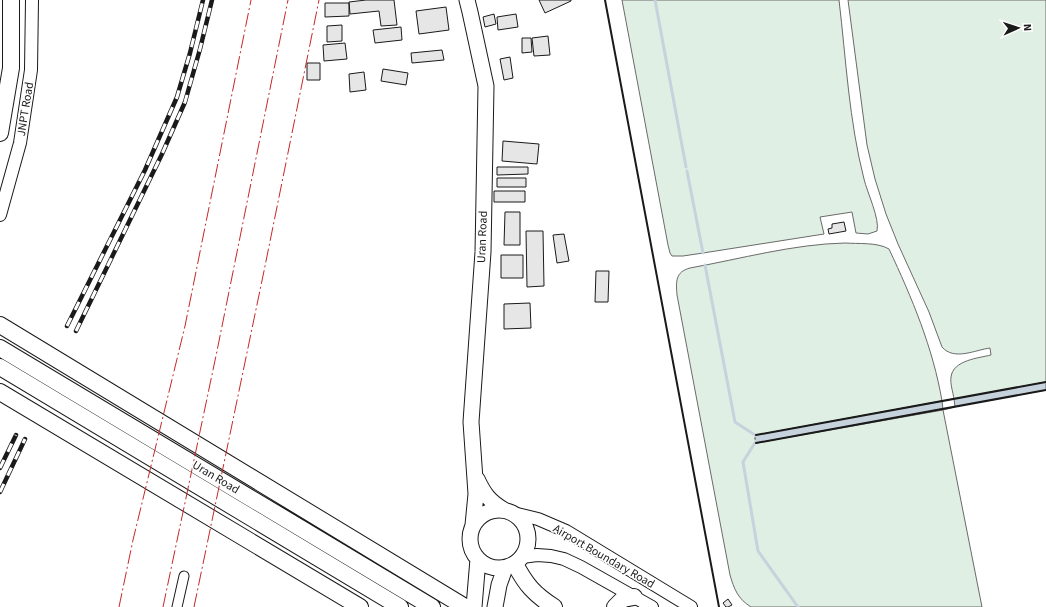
<svg xmlns="http://www.w3.org/2000/svg" width="1046" height="607" font-family="'Source Sans 3',sans-serif">
	<rect width="100%" height="100%" fill="#fff"/>
	<path fill="#e0efe3" stroke="#6a6a6a" d="M622,0H839C846,59 849,121 864,179C867,192 880,219 877,231L868,234L856,233L852,212L820,217L824,234L703,253L683,256H672L670,253L668,245Z
		M848,0H1046V382L954,399C953,392 950,384 951,377C953,360 979,358 991,355L990,348C975,350 954,361 942,347L929,312L898,244L886,214L875,179L867,145Z
		M845,243C858,244 877,242 889,249C912,298 933,348 942,401L757,435L755,438L756,443L943,410L982,607H751C738,599 734,589 730,575L677,295C676,282 675,272 690,268C740,259 794,244 845,243Z"/>
	<path fill="#c6d2dc" stroke="#6a6a6a" d="M1046,382V390L756,443L755,438L756,435Z"/>
	<path fill="#fff" stroke="#6a6a6a" d="M954,399L955,407L943,410L942,401Z"/>
	<g fill="none" stroke-linecap="round" stroke-linejoin="round">
		<path stroke="#c6d2dc" stroke-width="3" d="M655,0L686,167
			M687,171L703,253
			M705,265L735,422L758,437
			M758,440L756,441L743,462L758,551L798,607"/>
	</g>
	<path fill="#e6e6e6" stroke="#1a1a1a" d="M366,0H394L397,25L381,26L379,11L350,14L349,2Z
		M539,0H571V1L545,13Z
		M325,3H349V16L325,17Z
		M446,7L449,30L419,34L416,11Z
		M494,14L496,24L485,27L483,17Z
		M516,14L518,27L498,30L497,17Z
		M342,25V41L327,42V26Z
		M401,27L402,40L375,43L373,30Z
		M548,36L550,55L534,56L532,38Z
		M522,38H531L532,52L522,53Z
		M345,43L347,59L324,61L323,45Z
		M442,50L444,60L412,63L411,53Z
		M510,57L513,78L504,80L500,59Z
		M307,63H320V80H307Z
		M383,69L408,73L406,85L381,81Z
		M364,72L366,90L350,92L349,74Z
		M503,141L539,144L537,164L502,161Z
		M497,167H528V174L497,175Z
		M497,178H526V187H497Z
		M494,191H525V202H494Z
		M505,212H520V245H504Z
		M844,222L846,231L829,234L828,229L832,228V224Z
		M526,231H543L544,286L527,287Z
		M564,234L569,261L557,263L553,235Z
		M501,255H523V278H501Z
		M596,271H609L608,302H595Z
		M530,303L531,328L504,329V304Z
		M728,599L732,605L728,607H726L723,603Z"/>
	<g fill="none" stroke-linecap="round" stroke-linejoin="round">
		<defs>
			<path id="minor" d="M177,607L184,576"/>
			<path id="tertiary" d="M0,215L20,143L31,70L32,0
				M513,513L538,519L566,531L691,607
				M522,557L537,555L551,556L564,559L581,567L652,607"/>
			<path id="primary" d="M467,0L470,12L486,86L483,252L471,422L476,494L473,525
				M477,479C484,494 489,501 504,510
				M470 539a29 29 0 1 1 58 0a29 29 0 1 1-58 0Z
				M474,607L478,559
				M495,607L499,585L505,568"/>
			<path id="trunk" d="M0,133L11,68V0
				M0,325L465,607
				M0,348L432,607
				M0,367L400,607
				M0,392L360,607
				M515,564C526,585 534,594 554,607
				M615,607L623,599L634,597"/>
		</defs>
		<use href="#minor" stroke="#1a1a1a" stroke-width="11"/>
		<use href="#tertiary" stroke="#1a1a1a" stroke-width="14"/>
		<use href="#primary" stroke="#1a1a1a" stroke-width="17"/>
		<use href="#trunk" stroke="#1a1a1a" stroke-width="18"/>
		<use href="#minor" stroke="#fff" stroke-width="9"/>
		<use href="#tertiary" stroke="#fff" stroke-width="12"/>
		<use href="#primary" stroke="#fff" stroke-width="15"/>
		<use href="#trunk" stroke="#fff" stroke-width="16"/>
		<defs>
			<path id="rail" d="M67,326L145,170L177,97L190,53L203,0
				M76,331L162,154L185,102L200,49L212,0
				M0,468L16,435
				M0,492L25,439"/>
		</defs>
		<use href="#rail" stroke="#1a1a1a" stroke-width="4.5"/>
		<use href="#rail" stroke="#fff" stroke-width="3" stroke-dasharray="9" stroke-linecap="butt"/>
		<path stroke="#1a1a1a" stroke-width="2" d="M605,0L719,607
			M756,435L1046,382
			M756,443L1046,390"/>
		<path stroke="#c62828" stroke-width="1" stroke-dasharray="14 3 2 3" stroke-linecap="butt" d="M119,607L133,540L185,326L251,0
			M163,607L217,351L288,0
			M194,607L264,271L319,0"/>
	</g>
	<g text-anchor="middle" stroke-width="3" stroke-linejoin="round" paint-order="stroke">
		<g font-size="12" fill="#1a1a1a" stroke="#fff">
			<text transform="translate(25 109) rotate(-81)" y="4">JNPT Road</text>
			<text transform="translate(482 237) rotate(-88)" y="4">Uran Road</text>
			<text transform="translate(216 477) rotate(31)" y="4">Uran Road</text>
			<text transform="translate(604 556) rotate(30)" y="4">Airport Boundary Road</text>
		</g>
	</g>
	<g transform="translate(1018 28) rotate(87)" stroke="#ffffff" stroke-width="3" paint-order="stroke">
	<path d="M0-3L7 15L0 10L-7 15Z" fill="#1a1a1a"/>
	<text y="-6" font-size="11" font-weight="bold" text-anchor="middle" fill="#1a1a1a">N</text>
	</g>
</svg>
